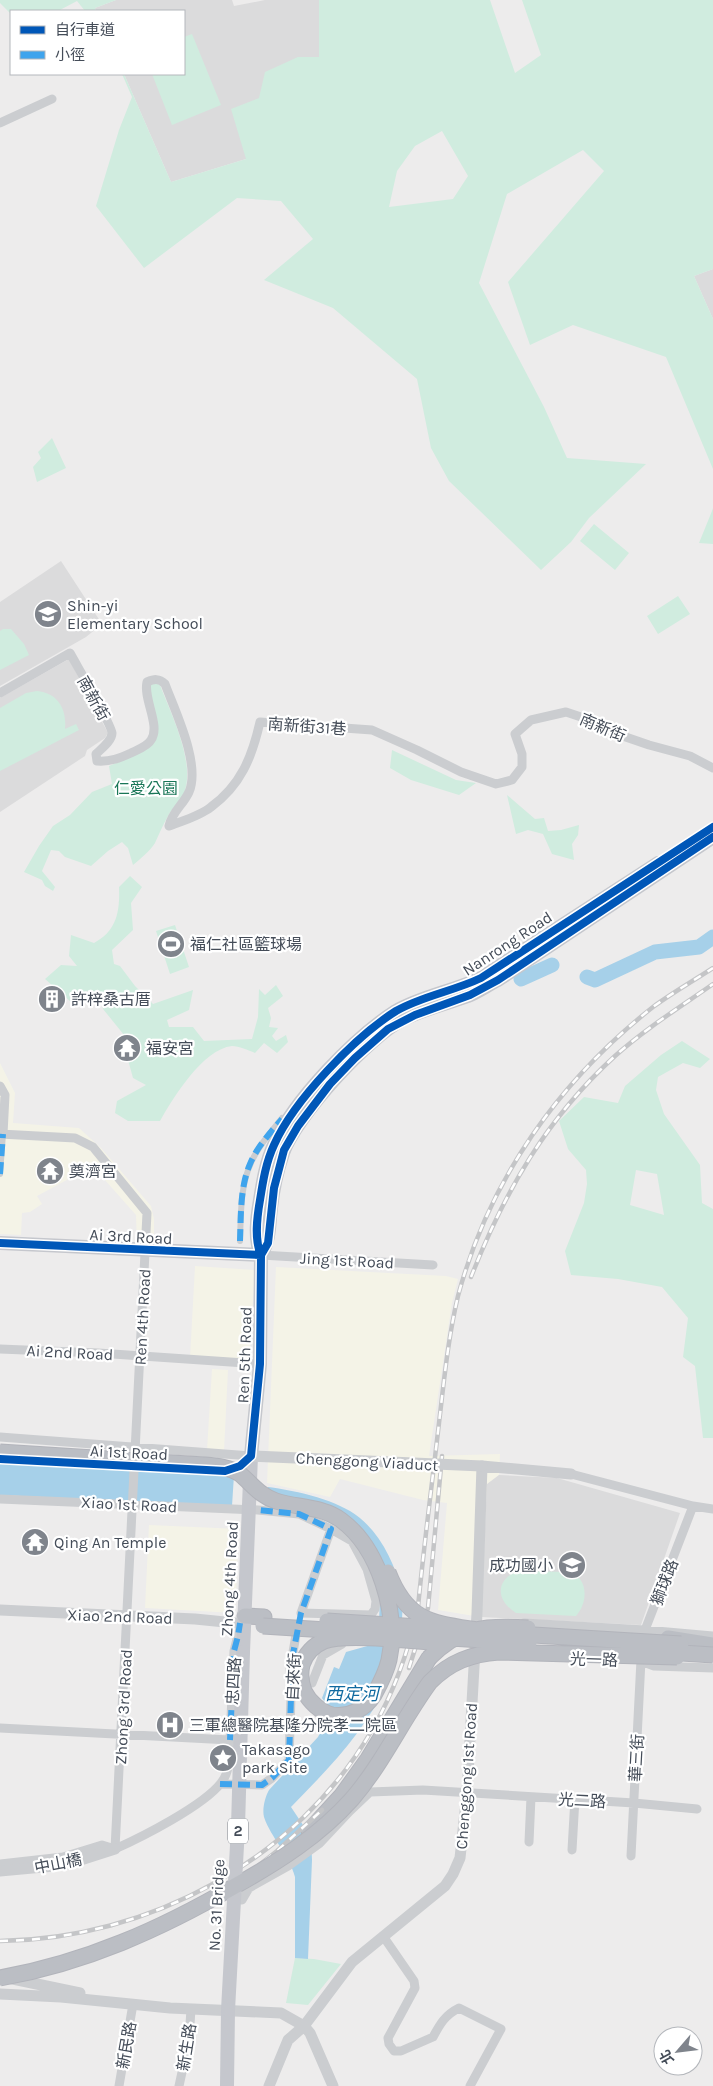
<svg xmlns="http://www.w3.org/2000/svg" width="713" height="2086" font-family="Karla,'Noto Sans TC',sans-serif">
	<rect width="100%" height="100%" fill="#edecec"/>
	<path fill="#f4f3e7" d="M0,1063L15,1093L13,1123L79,1128L101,1148L151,1206L154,1219V1245L137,1244L136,1215L89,1162L78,1174L37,1196L42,1204L30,1212L22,1213L21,1235L0,1234Z
		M195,1266L255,1270L249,1361L190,1358Z
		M276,1267L446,1276L458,1279L452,1303L429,1456L500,1454L499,1475L487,1485L480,1617L438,1610L447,1503L423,1500L340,1479L330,1497L267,1483Z
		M212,1369L228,1370L224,1451L207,1450Z
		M149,1525L239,1529L235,1613L145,1608Z"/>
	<path fill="#dbdbdc" d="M116,0H232L234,6L265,0H319L320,57H298L246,159L171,182L124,74H184V11H96L95,8Z
		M713,269V319L694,276Z
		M61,561L102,624L86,637L0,686V602Z
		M69,659L108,733L105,738L87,750L85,756L0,812V698Z
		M499,1475L557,1478L680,1513L641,1625L481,1617L487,1484Z"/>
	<path fill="#d0ecdf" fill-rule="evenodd" d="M0,0H116L95,8L96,11H85L77,1L58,11H11V14L0,3Z
		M319,0H490L515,73L541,55L522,0H713V269L694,276L713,319V469L666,357L573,325L530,345L508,282L604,171L583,150L507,194L479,283L544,407L567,458L646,464L589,518L571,542L541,570L449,481L431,448L417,379L333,308L264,280L313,239L281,201L237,198L144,268L96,206L119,130L132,97L122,74H124L171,182L246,159L231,109L259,98L265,72L298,57H319ZM442,131L468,176L453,199L389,207L397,171L415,146Z
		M192,34L221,105L172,125L152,74H184V37Z
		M52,438L66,468L37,482L33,467L41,458L38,452Z
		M713,508V544L699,543L712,511Z
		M594,524L629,553L615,570L580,541Z
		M678,596L690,614L658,634L647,616Z
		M3,629H11L24,644L29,655L0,670V631Z
		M155,682L160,685C171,714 196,763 184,793C180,802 172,808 168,816C163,825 159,834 155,843C150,851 140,859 133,865L128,848L122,842L108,851L91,866L65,857L59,851L51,850L42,871L55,887L53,891L45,886L42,880L24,872L39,846L53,826L70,815L92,792L112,784L109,766L139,753L154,743L149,685Z
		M37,691C58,693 67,709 65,729L76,724L79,730L0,771V708L26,693Z
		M392,750L456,780L476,783L459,795L411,780L390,768Z
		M507,795L535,819L544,818L548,831L561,830L579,825L578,835L572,844L574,860L552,854L543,834L528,830L516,834Z
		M130,876L142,887L131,903L133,930L112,950L114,964L120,966L135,986L153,1004L193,990L189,1010L167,1020L169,1027H193L204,1041L252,1039L258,1017L259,989L265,995L276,985L283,996L268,1008L271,1018L269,1027L278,1028L272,1036L276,1041L286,1035L288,1042L277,1053L264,1043L255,1053C248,1050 239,1046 232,1046C203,1049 173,1098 160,1121H128L115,1113L117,1101L146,1085L133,1078L128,1060L137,1051L103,1009L98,992L85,991V1002H71L45,979L61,965L77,966L69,956L71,935L94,943C117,931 120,911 119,887Z
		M175,925L189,967L170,974L156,931Z
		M682,1041L710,1059L700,1068L683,1063L658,1077L656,1090L664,1114L700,1165L702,1203L713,1209V1438H703L695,1366L683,1357L688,1318L662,1287L618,1279L571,1275L565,1251L584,1203L587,1184L586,1170L568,1149L559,1121L584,1097L618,1103L625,1086L661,1055ZM636,1170L657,1174L664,1215L630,1205Z
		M517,1571L569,1572C589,1578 588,1603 576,1616L516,1613C496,1600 495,1581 517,1571Z
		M295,1958L314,1959L341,1964L308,2005L286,2003Z"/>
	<path fill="#a6d0e9" d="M0,1462L234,1475L240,1484C272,1486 322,1494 350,1511C377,1527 395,1561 401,1592C406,1615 397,1660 388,1681C366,1731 328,1769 291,1807L311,1837L312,1860L308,1959L295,1958V1877C289,1854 271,1838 264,1817C262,1809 265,1797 269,1790L318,1737L331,1711L322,1698L334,1667L339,1669L346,1652L378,1643L380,1599L348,1533L320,1518L268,1504L232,1506L0,1495Z"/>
	<path fill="#edecec" d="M234,1475L241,1482L268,1483L267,1506H232Z"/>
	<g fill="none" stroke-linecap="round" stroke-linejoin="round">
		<path stroke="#a6d0e9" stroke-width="15" d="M587,977L595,980L655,952L699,947L713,937
			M521,979L552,965"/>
		<defs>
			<path id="motorway" d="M245,1616L264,1617
				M668,1638L713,1645
				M309,1831L342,1795L368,1759L429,1658"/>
		</defs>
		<use href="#motorway" stroke="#b2b4bb" stroke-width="17"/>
		<path stroke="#cbcdd0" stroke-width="6" d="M0,1174L3,1134
			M240,1241C241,1215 240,1186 251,1163C258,1146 271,1132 282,1118"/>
		<path stroke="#cbcdd0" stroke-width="9" d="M0,123L52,99
			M0,693L70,653C77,666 112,725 112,733C112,741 101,749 96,754L97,761C110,762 120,758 131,753C137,750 148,746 151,740C161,726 143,699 147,682C154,679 159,678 165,684C175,711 201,764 189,792C183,805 172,812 169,826C182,821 200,816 211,807C241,785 252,757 260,722L372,730L417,750L461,772L496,784L512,780L522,767V754L515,734L531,720L566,712L587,719L617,734L649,745L690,756L713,768
			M0,1086L5,1095L3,1134
			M0,1134L75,1138L93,1147L147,1213L115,1849
			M261,1255L433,1265
			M0,1349L98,1353L260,1364
			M0,1437L251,1456
			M571,1474L693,1506L713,1509
			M0,1499L258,1510L299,1514L331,1529L301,1613L371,1615L375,1609L376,1601L367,1569L352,1541L331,1529
			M524,1623L645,1630L713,1636
			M638,1660L654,1666L713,1668
			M312,1683L323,1655L342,1644
			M0,1728L230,1740
			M220,1784L262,1785L272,1778L289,1760L291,1696L290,1669L296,1635
			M529,1842L531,1797
			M115,1849C142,1837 203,1806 221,1783C226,1777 228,1770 229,1762L234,1651L239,1631
			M572,1850L575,1798
			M631,1856L641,1660L645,1630L693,1506
			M0,1864L63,1857L102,1845L115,1849
			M242,1900L249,1888L288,1866L320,1843L350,1811L370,1792L423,1790L634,1803L697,1809
			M383,1936L414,1981L415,1988L388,2038L389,2044L394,2051H401L433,2037C440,2024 445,2015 459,2008L501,2029L470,2086
			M119,2086L133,2004
			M179,2086L189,2040L191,2009"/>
		<path stroke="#cbcdd0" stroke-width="11" d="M0,1610L195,1619L245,1624
			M0,1871L65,1865L115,1849
			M8,1978L80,1993
			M0,1994L61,1997L170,2008L281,2013L304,2026L310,2033L333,2086
			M269,2086L288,2040L304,2026L352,1962L445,1886L453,1874L460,1858L467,1793L477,1613L482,1466L571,1474"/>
		<path stroke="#c5c7cd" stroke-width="14" d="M0,1243L261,1255
			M261,1255C254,1239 257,1217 260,1200C263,1181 266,1162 274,1145C294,1100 355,1037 396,1011C422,996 454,991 481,978L658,863
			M243,1652L251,1456L260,1364L261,1255C270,1240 269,1225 271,1208C273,1189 277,1171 283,1153C296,1116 369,1036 404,1019C424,1009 446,1004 468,996C478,992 488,985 498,980L713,837
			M227,2086L228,2010"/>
		<use href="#motorway" stroke="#bbbec4" stroke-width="15"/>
		<defs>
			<path id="rail" d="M471,1277C505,1191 546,1119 615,1056C645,1029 680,1007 713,984
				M409,1668L428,1608L442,1456
				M211,1894L253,1870L277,1851L322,1810
				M0,1941C149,1939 297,1860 372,1730C394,1692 409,1650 418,1607C424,1545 432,1484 439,1423C444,1381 448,1338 458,1296C489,1180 559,1081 653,1007C672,993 693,981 713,968"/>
		</defs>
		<use href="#rail" stroke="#c4c5c7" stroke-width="4.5"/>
		<use href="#rail" stroke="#fff" stroke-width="2.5" stroke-dasharray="8" stroke-linecap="butt"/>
		<defs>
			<path id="motorway-bridge" d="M0,1452L204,1465C216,1466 230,1467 240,1474C252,1484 260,1496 276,1501C297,1508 322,1506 341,1520C379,1548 399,1614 389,1660C386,1673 380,1684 374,1695C365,1709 349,1718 332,1715C320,1712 309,1701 304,1691C301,1683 300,1673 302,1665C305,1654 314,1645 324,1641C344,1633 407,1640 430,1642
				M388,1572C408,1624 434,1623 483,1631
				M327,1621L434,1628
				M263,1626L342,1631
				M517,1634L681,1644
				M419,1636L529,1643
				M666,1652L713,1655
				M429,1658C460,1627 485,1625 528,1628
				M0,1978C85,1963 161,1929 235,1886C278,1862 319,1836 352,1799C383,1763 402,1720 430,1682C450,1662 471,1654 499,1652L677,1657"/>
		</defs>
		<use href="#motorway-bridge" stroke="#b2b4bb" stroke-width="17" stroke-linecap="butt"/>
		<path stroke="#cbcdd0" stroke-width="11" d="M251,1456L482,1466"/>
		<path stroke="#c5c7cd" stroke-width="14" d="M228,2010L238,1827L243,1652"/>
		<use href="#motorway-bridge" stroke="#bbbec4" stroke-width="15"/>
		<path stroke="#3fa4ed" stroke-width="6" stroke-dasharray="12 6" stroke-linecap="butt" d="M0,1174L3,1134
			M240,1241C241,1215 240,1187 250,1164C257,1147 270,1133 282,1119
			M230,1740L234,1651L238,1636L240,1623
			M220,1784L262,1785L272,1778L289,1760L291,1696L290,1669L301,1613L331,1529L299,1514L258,1510"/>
		<defs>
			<path id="cycleway" d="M0,1243L261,1255
				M261,1255C254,1239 257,1217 260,1200C263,1181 266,1162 274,1145C294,1100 355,1037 396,1011C422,996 454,991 481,978L713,827
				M0,1459L225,1471L240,1466L251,1456L260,1364L261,1255L268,1243L274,1188L284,1150L298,1126L330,1084L355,1058L388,1029L415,1015L470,995L498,980L713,837"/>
		</defs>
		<use href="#cycleway" stroke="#fff" stroke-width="11"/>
		<use href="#cycleway" stroke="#0057b8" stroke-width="8"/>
	</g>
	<defs>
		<symbol id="school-disc" viewBox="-11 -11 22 22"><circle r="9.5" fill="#7f848c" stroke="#fff"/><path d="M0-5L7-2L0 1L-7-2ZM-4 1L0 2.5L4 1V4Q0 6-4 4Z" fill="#fff"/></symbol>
		<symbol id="stadium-disc" viewBox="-11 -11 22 22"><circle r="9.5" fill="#7f848c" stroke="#fff"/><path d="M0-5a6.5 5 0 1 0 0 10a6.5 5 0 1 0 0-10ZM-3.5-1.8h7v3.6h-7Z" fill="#fff"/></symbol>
		<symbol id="building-disc" viewBox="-11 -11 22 22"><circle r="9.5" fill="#7f848c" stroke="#fff"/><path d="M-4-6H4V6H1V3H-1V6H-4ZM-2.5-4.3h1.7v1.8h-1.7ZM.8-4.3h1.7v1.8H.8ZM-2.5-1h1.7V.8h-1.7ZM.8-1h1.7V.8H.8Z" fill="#fff"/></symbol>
		<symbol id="temple-disc" viewBox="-11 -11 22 22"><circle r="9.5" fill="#7f848c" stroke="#fff"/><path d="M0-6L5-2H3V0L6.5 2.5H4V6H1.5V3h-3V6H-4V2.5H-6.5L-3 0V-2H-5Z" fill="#fff"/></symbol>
		<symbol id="hospital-disc" viewBox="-11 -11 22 22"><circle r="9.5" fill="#7f848c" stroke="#fff"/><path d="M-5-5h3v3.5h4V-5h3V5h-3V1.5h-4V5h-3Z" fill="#fff"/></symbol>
		<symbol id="sight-disc" viewBox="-11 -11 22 22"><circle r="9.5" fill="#7f848c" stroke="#fff"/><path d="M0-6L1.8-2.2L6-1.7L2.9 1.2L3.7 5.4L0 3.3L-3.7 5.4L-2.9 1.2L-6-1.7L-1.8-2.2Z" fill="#fff"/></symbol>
	</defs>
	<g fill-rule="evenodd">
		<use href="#school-disc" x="32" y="598" width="32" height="32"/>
		<use href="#stadium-disc" x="155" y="928" width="32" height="32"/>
		<use href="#building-disc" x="36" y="983" width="32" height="32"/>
		<use href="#temple-disc" x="111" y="1032" width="32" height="32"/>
		<use href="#temple-disc" x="34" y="1155" width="32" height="32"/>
		<use href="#temple-disc" x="19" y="1526" width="32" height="32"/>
		<use href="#school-disc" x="556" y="1549" width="32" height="32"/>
		<use href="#hospital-disc" x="154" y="1709" width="32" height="32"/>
		<use href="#sight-disc" x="207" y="1742" width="32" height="32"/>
	</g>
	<g text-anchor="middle" stroke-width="4.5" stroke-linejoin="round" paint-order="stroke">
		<rect fill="#fff" stroke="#7c828a" stroke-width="1" x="228" y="1818.5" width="20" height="25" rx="4"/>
		<g font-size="15" font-weight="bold" fill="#444c58">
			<text x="238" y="1836">2</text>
		</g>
		<g font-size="16" fill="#444c58" stroke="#fff" text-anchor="start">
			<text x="67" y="611">Shin-yi<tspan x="67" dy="18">Elementary School</tspan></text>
			<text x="190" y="950">福仁社區籃球場</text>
			<text x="71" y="1005">許梓桑古厝</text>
			<text x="146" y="1054">福安宮</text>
			<text x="69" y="1177">奠濟宮</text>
			<text x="54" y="1548">Qing An Temple</text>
			<text x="553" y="1571" text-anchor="end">成功國小</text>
			<text x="189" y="1731">三軍總醫院基隆分院孝二院區</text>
			<text x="242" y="1755">Takasago<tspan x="242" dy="18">park Site</tspan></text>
		</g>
		<g font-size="16" fill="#444c58" stroke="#fff">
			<text transform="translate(94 698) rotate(61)" y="6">南新街</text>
			<text transform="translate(307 726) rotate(4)" y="6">南新街31巷</text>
			<text transform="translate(603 727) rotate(23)" y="6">南新街</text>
			<text transform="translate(507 943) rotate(-33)" y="6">Nanrong Road</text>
			<text transform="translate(131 1236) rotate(3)" y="6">Ai 3rd Road</text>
			<text transform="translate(347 1260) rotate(3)" y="6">Jing 1st Road</text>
			<text transform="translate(142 1317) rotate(-87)" y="6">Ren 4th Road</text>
			<text transform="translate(70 1352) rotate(3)" y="6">Ai 2nd Road</text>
			<text transform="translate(244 1355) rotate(-88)" y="6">Ren 5th Road</text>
			<text transform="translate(129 1452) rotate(3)" y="6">Ai 1st Road</text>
			<text transform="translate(367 1461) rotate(3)" y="6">Chenggong Viaduct</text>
			<text transform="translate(129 1504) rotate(3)" y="6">Xiao 1st Road</text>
			<text transform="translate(229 1579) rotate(-87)" y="6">Zhong 4th Road</text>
			<text transform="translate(664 1582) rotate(-69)" y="6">獅球路</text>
			<text transform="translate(120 1616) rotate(2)" y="6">Xiao 2nd Road</text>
			<text transform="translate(594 1659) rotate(2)" y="6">光一路</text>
			<text transform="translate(293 1677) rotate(-87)" y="6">自來街</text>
			<text transform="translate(233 1681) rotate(-87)" y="6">忠四路</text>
			<text transform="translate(123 1707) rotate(-87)" y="6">Zhong 3rd Road</text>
			<text transform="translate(636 1758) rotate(-87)" y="6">華三街</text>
			<text transform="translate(466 1776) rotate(-86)" y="6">Chenggong 1st Road</text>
			<text transform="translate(582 1800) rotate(3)" y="6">光二路</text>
			<text transform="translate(58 1863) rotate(-11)" y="6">中山橋</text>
			<text transform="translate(216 1905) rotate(-87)" y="6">No. 31 Bridge</text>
			<text transform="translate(126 2045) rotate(-80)" y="6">新民路</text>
			<text transform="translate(186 2047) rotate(-81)" y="6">新生路</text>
		</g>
		<g font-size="16" fill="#197657" stroke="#fff">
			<text x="146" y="794">仁愛公園</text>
		</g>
		<g font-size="18" font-style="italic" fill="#106aa0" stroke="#fff">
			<text x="352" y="1700">西定河</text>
		</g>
	</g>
	<rect x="10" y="10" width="175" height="65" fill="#ffffff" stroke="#b4b7bc"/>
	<rect x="20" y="26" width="25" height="8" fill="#0057b8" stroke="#b4b7bc"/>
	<text x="55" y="35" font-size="15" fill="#444c58">自行車道</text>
	<rect x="20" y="51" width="25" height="8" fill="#3fa4ed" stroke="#b4b7bc"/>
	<text x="55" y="60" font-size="15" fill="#444c58">小徑</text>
	<g transform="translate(678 2051) rotate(242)"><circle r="24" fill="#ffffff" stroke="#b4b7bc"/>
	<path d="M0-4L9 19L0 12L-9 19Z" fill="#7f848c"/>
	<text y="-8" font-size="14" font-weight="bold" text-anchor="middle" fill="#444c58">北</text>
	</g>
</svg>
